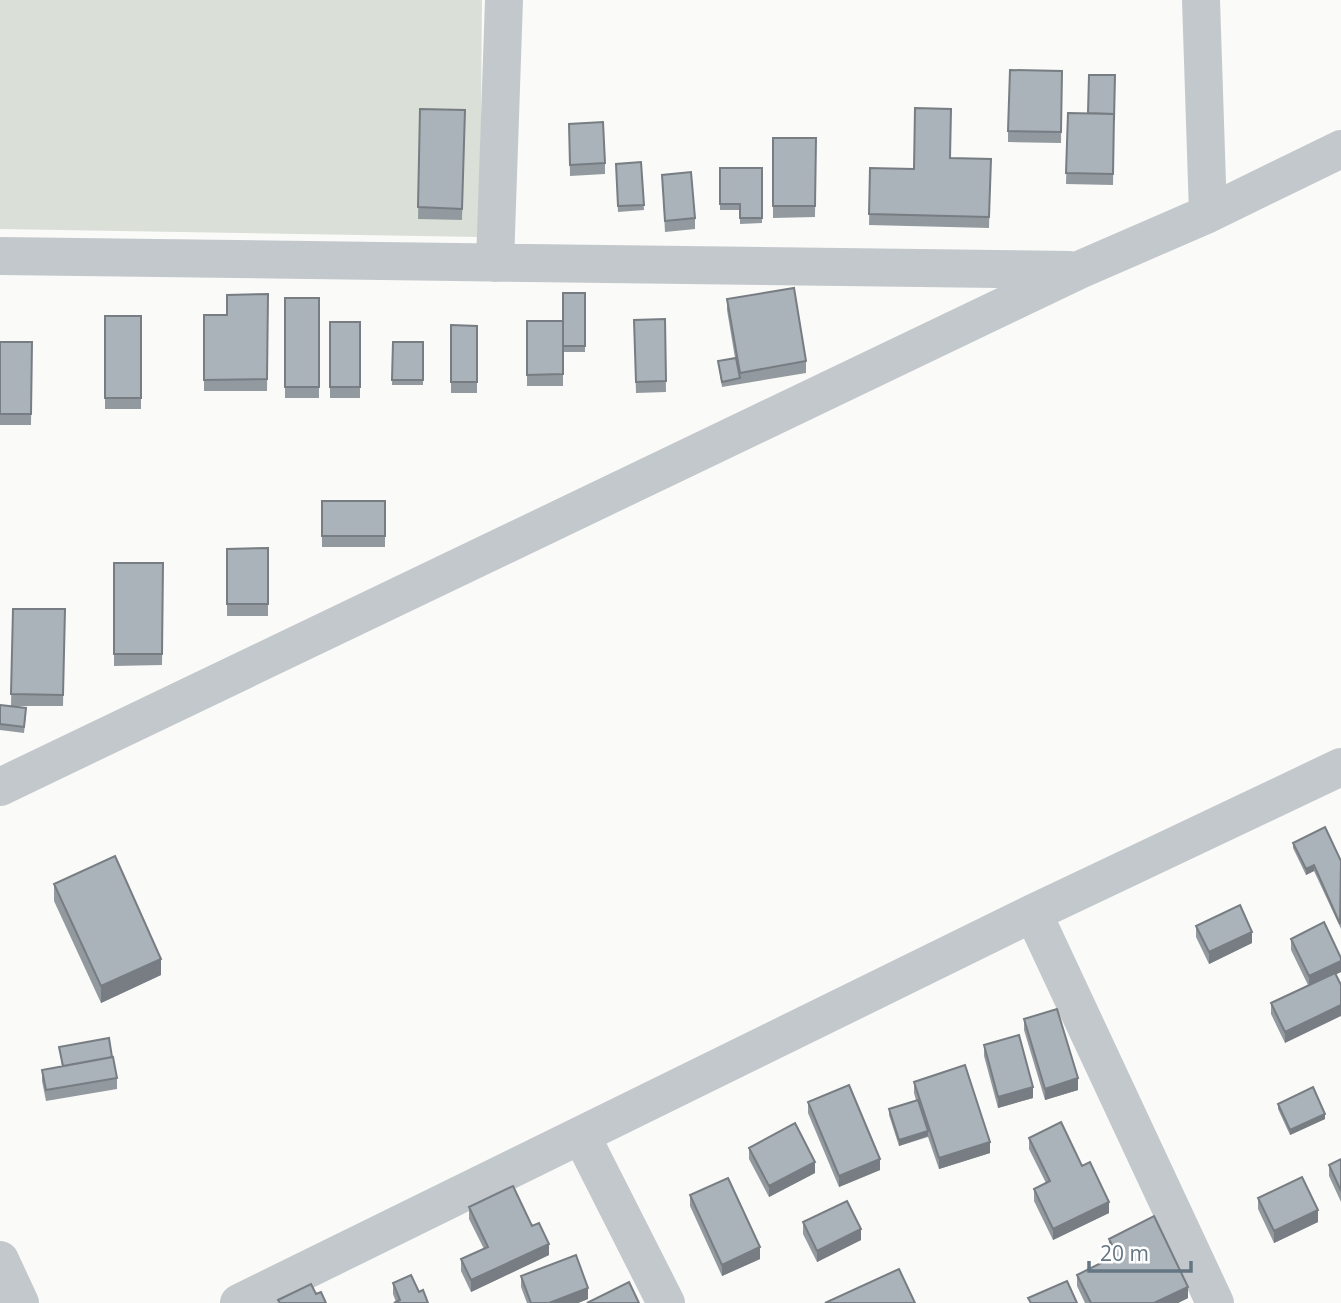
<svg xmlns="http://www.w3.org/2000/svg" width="1341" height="1303" font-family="'Open Sans',sans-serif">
	<rect width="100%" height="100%" fill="#fafaf8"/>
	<path fill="#dadfd7" d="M0,0H482L480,237L0,229Z"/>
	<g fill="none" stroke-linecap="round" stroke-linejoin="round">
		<path stroke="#c3c8cc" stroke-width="38" d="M1201,0L1208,214
			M0,256L1070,270
			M495,263L504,0
			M0,787L1079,270L1208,214L1341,149
			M1033,913L1215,1303
			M582,1137L666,1303
			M0,1260L20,1303
			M239,1303L1033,913L1341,767"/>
	</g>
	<path fill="#929a9f" d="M1062,71L1061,143L1008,142V131Z
		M1115,75L1113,185L1066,184L1068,113H1088Z
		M420,109L465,110L462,220L418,219Z
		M569,124L605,163V174L570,176Z
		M773,138H816L815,217L773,218Z
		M950,158L991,159L989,228L869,225L870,168L914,169Z
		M641,162L644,210L618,212L616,164Z
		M720,168H762V223L740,224V210H720Z
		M662,175L695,218V229L665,232Z
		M585,293V352H563V386H527V321H563Z
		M268,294L267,391H204V315H227Z
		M285,298H319V398H285Z
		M727,299L806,361V373L722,387L718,361L735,358L727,310Z
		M105,316H141V409H105Z
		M665,319L666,392L636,393L634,320Z
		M330,322H360V398H330Z
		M451,325L477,326V393H451Z
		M0,342H32L31,425H0Z
		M393,342H423V385H392Z
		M322,501H385V547H322Z
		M268,548V616H227V549Z
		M114,563H163L162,665L114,666Z
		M13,609H65L63,706H11Z
		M0,705L26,714L24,733L0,730Z
		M1293,843L1341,861V929L1314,871L1306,875L1293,848Z
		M54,884L161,975L101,1003L54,901Z
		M1196,926L1252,943L1209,964L1196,937Z
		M1291,939L1341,972L1336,974L1285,1043L1271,1014V1003L1308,985L1291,950Z
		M1024,1019L1078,1090L1045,1100L1024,1030Z
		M984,1045L1033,1098L998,1108L984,1056Z
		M59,1047L117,1078V1089L46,1101L42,1081V1070L62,1066Z
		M914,1082L990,1153L939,1169L928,1137L899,1146L889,1115V1109L916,1100L914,1093Z
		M808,1102L880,1170L839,1187L808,1113Z
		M1278,1104L1325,1119L1290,1135L1278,1109Z
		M1029,1138L1082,1166L1109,1213L1053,1240L1034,1201V1189L1046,1183L1029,1149Z
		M749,1148L815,1173L769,1197L749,1159Z
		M1341,1159V1202L1329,1176V1165Z
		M690,1195L760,1259L722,1276L690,1206Z
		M1258,1198L1318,1222L1274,1243L1258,1209Z
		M469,1207L549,1255L471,1292L461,1271V1259L484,1249L469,1219Z
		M803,1222L861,1240L817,1262L803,1234Z
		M1109,1239L1188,1298L1178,1303H1085L1077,1286V1275L1113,1257L1109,1250Z
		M521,1276L588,1299L578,1303H527L521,1287Z
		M393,1283L419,1292L396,1302L393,1294Z"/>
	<path fill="#777d82" d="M1314,865V871L1306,875V869Z
		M1252,932V943L1209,964V952Z
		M161,959V975L101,1003V986Z
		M1341,961V972L1309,987V976Z
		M1341,1005V1016L1285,1043V1032Z
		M1078,1078V1090L1045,1100V1089Z
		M1033,1087V1098L998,1108V1097Z
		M1325,1114V1119L1290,1135V1130Z
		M928,1131V1136L899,1146V1140Z
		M990,1142V1153L939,1169V1158Z
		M880,1159V1170L839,1187V1176Z
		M815,1162V1173L769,1197V1186Z
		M1109,1202V1213L1053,1240V1229Z
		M1318,1210V1222L1274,1243V1231Z
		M861,1229V1240L817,1262V1251Z
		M549,1244V1255L471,1292V1280Z
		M760,1247V1259L722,1276V1265Z
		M1188,1287V1298L1178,1303H1154Z
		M588,1288V1299L578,1303H549Z"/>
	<path fill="#aab3b9" stroke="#777d82" stroke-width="2" d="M1010,70L1062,71L1061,132L1008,131Z
		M1089,75H1115L1114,120V114L1088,113Z
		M915,108L951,109L950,158L991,159L989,217L869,214L870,168L914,169Z
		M420,109L465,110L462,209L418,207Z
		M1068,113L1114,114L1113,174L1066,173Z
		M603,122L605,163L570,165L569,124Z
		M773,138H816L815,206H773Z
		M641,162L644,205L618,206L616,164Z
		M720,168H762V218H740V204H720Z
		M691,172L695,218L665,221L662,175Z
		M794,288L806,361L740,373L727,299Z
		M563,293H585V346H563Z
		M268,294L267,379L204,380V315H227V295Z
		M285,298H319V387H285Z
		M105,316H141V398H105Z
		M665,319L666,381L636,382L634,320Z
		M527,321H563V374L527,375Z
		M330,322H360V387H330Z
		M451,325L477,326V382H451Z
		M0,342H32L31,414H0Z
		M393,342H423V380H392Z
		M736,358L740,378L722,382L718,361Z
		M322,501H385V536H322Z
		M268,548V604H227V549Z
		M114,563H163L162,654H114Z
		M13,609H65L63,695L11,694Z
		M0,705L26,708L24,727L0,724Z
		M1325,827L1341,861L1340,924L1314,865L1306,869L1293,843Z
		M115,856L161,959L101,986L54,884Z
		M1240,905L1252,932L1209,952L1196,926Z
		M1324,922L1341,958V961L1309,976L1291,939Z
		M1335,973L1341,985V1005L1285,1032L1271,1003Z
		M1057,1009L1078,1078L1045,1089L1024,1019Z
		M1019,1035L1033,1087L998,1097L984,1045Z
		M109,1038L112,1057L63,1066L59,1047Z
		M113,1057L117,1078L46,1090L42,1070Z
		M965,1065L990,1142L939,1158L914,1082Z
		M849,1085L880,1159L839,1176L808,1102Z
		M1313,1087L1325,1114L1290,1130L1278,1104Z
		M918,1100L928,1131L899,1140L889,1109Z
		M1061,1122L1082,1166L1090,1162L1109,1202L1053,1229L1034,1189L1050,1181L1029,1138Z
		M795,1123L815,1162L769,1186L749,1148Z
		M1341,1159V1191L1329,1165Z
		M1302,1177L1318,1210L1274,1231L1258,1198Z
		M728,1178L760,1247L722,1265L690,1195Z
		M513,1186L532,1226L539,1223L549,1244L471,1280L461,1259L488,1247L469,1207Z
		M847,1201L861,1229L817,1251L803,1222Z
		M1154,1216L1188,1287L1154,1303H1091L1077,1275L1117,1255L1109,1239Z
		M576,1255L588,1288L549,1303H531L521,1276Z
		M899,1269L915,1303H825Z
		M411,1275L419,1292L423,1290L428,1303H394L400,1300L393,1283Z
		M1067,1281L1077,1303H1031L1028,1298Z
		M629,1282L639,1303H587Z
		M311,1284L316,1294L321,1292L326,1303H280L278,1300Z"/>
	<path d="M1089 1261v10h102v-10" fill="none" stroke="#657683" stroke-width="3.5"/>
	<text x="1100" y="1261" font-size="21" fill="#657683" stroke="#ffffff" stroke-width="5" paint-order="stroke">20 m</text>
</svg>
